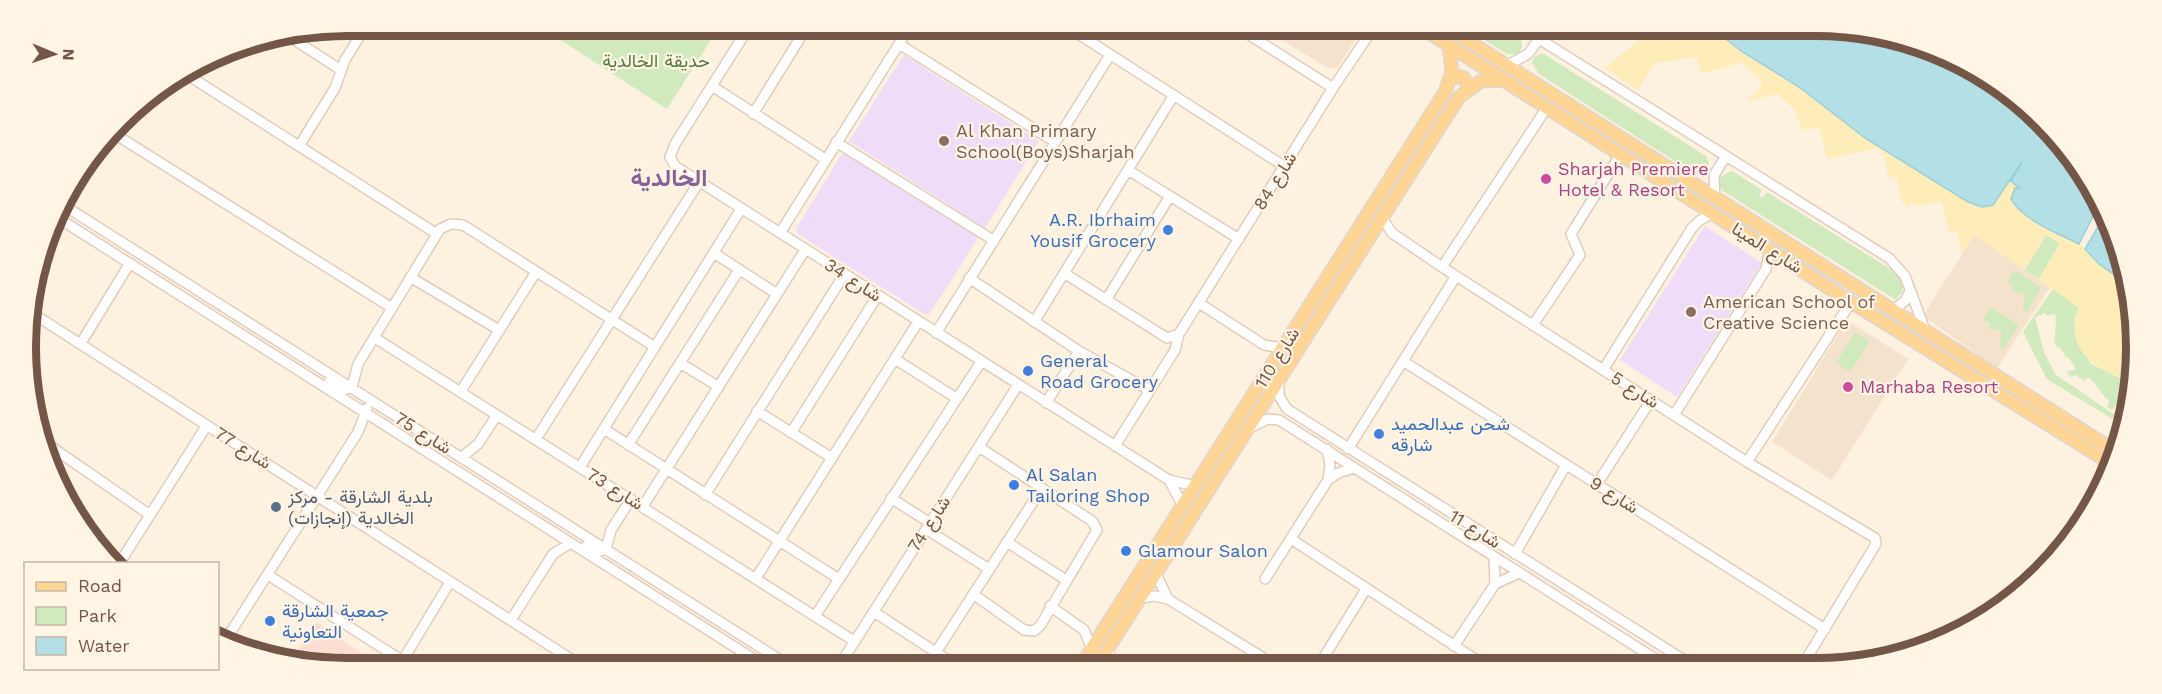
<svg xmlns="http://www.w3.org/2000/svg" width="2162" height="694" font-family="'Work Sans',Vazirmatn,sans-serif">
	<rect width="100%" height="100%" fill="#fdf1df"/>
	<path fill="#f4e2cd" d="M1265,29L1361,30L1338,67L1329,69Z
		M1974,235L2050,287L1997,368L1923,316Z
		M1847,320L1908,359L1832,480L1772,442Z"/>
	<path fill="#feded2" d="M317,622L366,656L362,662H290Z"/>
	<path fill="#eedcf8" d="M904,55L1039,141L985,228L849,141Z
		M846,154L977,234V239L958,270L929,314H924L798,234L796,229L841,155Z
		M1705,226L1762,263L1677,397L1620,360Z"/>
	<path fill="#d0eabd" d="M539,26L719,27L667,109Z
		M1469,30H1512L1521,37L1522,48L1518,54H1507Z
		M1542,53L1706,156L1709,163L1707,170L1700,174L1693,173L1539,74L1532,63L1534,57Z
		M1732,171L1762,190L1759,195L1762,198L1767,192L1895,272L1903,284L1902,292L1896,300L1723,191L1718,183L1719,177Z
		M2046,235L2060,243L2039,279L2025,270Z
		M2014,270L2041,287L2027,312H2023L2025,293L2013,292V285L2007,283Z
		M2053,289L2079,308L2074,320L2090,363L2119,378L2122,359L2130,354V405L2118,402L2112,410L2107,406L2110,401C2098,392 2098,384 2088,377L2084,381L2076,375L2070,377L2067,372L2076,369L2069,358H2067L2059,347H2056C2052,334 2058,326 2055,314L2047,316L2045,313L2035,317L2044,352L2055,374L2122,420L2124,418L2127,420L2124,426L2047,379L2023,332Z
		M1991,307L2019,325L2003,350L2000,349L2001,330L1989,329L1990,323L1983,320Z
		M1892,317L2098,447L2097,448L1890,320Z
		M1855,332L1870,341L1850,372L1836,363Z"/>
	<path fill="#feedb8" d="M1644,31H1716L1741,51L1799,87L1865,138L1968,202L1997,200L2010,180L2019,188H2015L2014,205L2046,228L2082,246L2099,264L2130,286V354L2120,363V378C2088,364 2065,346 2079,308L2039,279L2060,244L2046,235L2025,270L1974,235L1962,254L1957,231L1949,233L1942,202L1914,206L1912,202L1908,203L1910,209L1901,201L1897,178L1888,176L1884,155L1875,148L1827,159L1819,127L1803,131L1794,109L1777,94L1747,101L1759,90L1762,81L1740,61L1733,65L1701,74L1697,57L1654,63L1638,90L1605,68L1645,35Z"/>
	<path fill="#b3dfe6" stroke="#99cfd8" stroke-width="1.5" d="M1716,31L1878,32L1994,80L2083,169L2098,207L2079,244C2059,234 2021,219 2011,199L2015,188H2019L2011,181L2022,162L1993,205L1982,207L1968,202L1865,138L1799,87L1741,51Z
		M2103,218L2130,285V286L2099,264L2085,249Z"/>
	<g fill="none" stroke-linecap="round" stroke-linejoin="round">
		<defs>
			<path id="minor" d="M749,27L675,144L670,157L675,166L1169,480L1195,486
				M1069,28L1284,166
				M1240,29L1333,88
				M1525,30L1889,258L1905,276L1925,330
				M290,37L341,70
				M899,44L1055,142
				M1506,66L1528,54L1539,39
				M186,74L437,234
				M712,86L825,159
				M753,114L807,27
				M113,133L392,308
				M836,142L993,240
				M299,146L335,88L345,60L366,26
				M1128,170L1239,239
				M1715,199L1714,175L1726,156
				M60,203L785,663
				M55,216L760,663
				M1382,218L1392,233L1442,267L1747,462L1875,538L1876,544L1802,666
				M780,233L909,28
				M714,253L777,294
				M1442,267L1546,109
				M1064,273L1167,338L1179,334
				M410,277L499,330
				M969,278L1079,351L1149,390
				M1106,300L1170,196
				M1199,303L1264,345L1283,348
				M29,311L577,663
				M1892,311L1905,301L1910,291
				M1034,322L1174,95
				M1533,325L1580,255L1571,234L1620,155
				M936,333L1110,55
				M375,338L854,641
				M81,343L130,263
				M895,359L956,398
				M1403,361L1825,629
				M680,363L719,387
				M1603,370L1692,228L1699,221L1712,213
				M1279,380V396L1287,409L1692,665
				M329,382L344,390L352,387L358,364L440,229L451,224L463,225L655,347
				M461,391L536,272
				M1046,403L1079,351
				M757,411L832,458
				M1674,415L1766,269L1770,249
				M1250,428L1268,419L1279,420L1665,665
				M604,429L839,579
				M791,433L878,295
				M40,439L150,515
				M536,439L699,182
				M628,445L739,270
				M1115,446L1175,350L1179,334L1333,88L1372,30
				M1348,449L1456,276
				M462,457L478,444L497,415
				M1747,462L1851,302
				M580,467L741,209
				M1169,480L1183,506
				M1328,480L1338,473L1354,468
				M1597,484L1651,400
				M705,495L844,275
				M891,498L930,523
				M643,506L805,250
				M926,529L989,569
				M1291,539L1484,665
				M1007,542L1066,580
				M586,546L597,552L606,549L611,530L631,499
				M1515,554L1566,465
				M1494,557L1495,584
				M119,564L207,425
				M1156,574L1168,599
				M268,575L406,663
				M756,578L918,322
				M1265,579L1328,480L1330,465L1327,449
				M973,594L1024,630L1034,631L1040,626L1097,530L1092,521L979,447
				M1141,598L1155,596L1168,599L1273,664
				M1050,606L1084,630L1092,649
				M874,612L954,664
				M815,616L981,362
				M511,620L553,554L571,543
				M227,638L358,432L367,408
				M1454,646L1495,584L1519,573
				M1108,649L1111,664
				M936,652L1042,488
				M403,660L450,582
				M759,663L766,660L774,663
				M841,663L1018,385
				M1319,665L1366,589"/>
			<path id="major" d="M1425,30L1851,302L2110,463
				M1451,30L2115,451
				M1451,79L1457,76L1464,78L1469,88
				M1082,664L1445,92L1452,72L1449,46
				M1098,664L1459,97L1481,81L1503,80"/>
		</defs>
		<use href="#minor" stroke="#e1ccbb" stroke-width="12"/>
		<use href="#major" stroke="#ddd6d3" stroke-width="15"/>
		<use href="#minor" stroke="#fff" stroke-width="9"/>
		<use href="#major" stroke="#fed595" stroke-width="12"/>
	</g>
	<g fill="#8d6e63" stroke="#fff5e5" stroke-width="2">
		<circle cx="944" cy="141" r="6"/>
		<circle cx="1691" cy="312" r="6"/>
	</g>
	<g fill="#d1479c" stroke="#fff5e5" stroke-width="2">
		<circle cx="1546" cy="179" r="6"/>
		<circle cx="1848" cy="387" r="6"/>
	</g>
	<g fill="#3f7fe0" stroke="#fff5e5" stroke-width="2">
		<circle cx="1168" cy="230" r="6"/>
		<circle cx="1028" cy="371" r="6"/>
		<circle cx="1379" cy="434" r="6"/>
		<circle cx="1014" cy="485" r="6"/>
		<circle cx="1126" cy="551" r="6"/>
		<circle cx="270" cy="621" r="6"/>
	</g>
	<circle fill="#5c6f8a" stroke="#fff5e5" stroke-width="2" cx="276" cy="507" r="6"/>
	<g text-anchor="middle" stroke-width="4.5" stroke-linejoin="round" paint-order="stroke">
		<g font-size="18" fill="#50793e" stroke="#fff5e5">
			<text x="656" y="67">حديقة الخالدية</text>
		</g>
		<g font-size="18" fill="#785e54" stroke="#fff5e5" text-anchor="start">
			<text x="956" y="137">Al Khan Primary<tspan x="956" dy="21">School(Boys)Sharjah</tspan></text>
			<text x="1703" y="308">American School of<tspan x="1703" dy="21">Creative Science</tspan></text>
		</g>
		<g font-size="18" fill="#b23c85" stroke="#fff5e5" text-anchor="start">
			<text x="1558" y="175">Sharjah Premiere<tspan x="1558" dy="21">Hotel &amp; Resort</tspan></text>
			<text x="1860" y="393">Marhaba Resort</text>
		</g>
		<g font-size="18" fill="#735646" stroke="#fff5e5">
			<text transform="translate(1275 181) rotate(-58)" y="6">شارع 84</text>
			<text transform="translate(1767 248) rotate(32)" y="6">شارع المينا</text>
			<text transform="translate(853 280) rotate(33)" y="6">شارع 34</text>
			<text transform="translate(1277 358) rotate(-58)" y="6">شارع 110</text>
			<text transform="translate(1635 390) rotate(32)" y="6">شارع 5</text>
			<text transform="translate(423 433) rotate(32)" y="6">شارع 75</text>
			<text transform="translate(243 448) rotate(32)" y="6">شارع 77</text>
			<text transform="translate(615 489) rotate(32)" y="6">شارع 73</text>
			<text transform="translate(1614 495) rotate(32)" y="6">شارع 9</text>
			<text transform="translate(929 524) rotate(-57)" y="6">شارع 74</text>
			<text transform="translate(1475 529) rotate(32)" y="6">شارع 11</text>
		</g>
		<g font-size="18" fill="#366cbe" stroke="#fff5e5" text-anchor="start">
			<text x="1156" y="226" text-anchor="end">A.R. Ibrhaim<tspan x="1156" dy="21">Yousif Grocery</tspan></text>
			<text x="1040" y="367">General<tspan x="1040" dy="21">Road Grocery</tspan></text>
			<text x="1391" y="430">شحن عبدالحميد<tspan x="1391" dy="21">شارقه</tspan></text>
			<text x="1026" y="481">Al Salan<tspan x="1026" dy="21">Tailoring Shop</tspan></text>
			<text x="1138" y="557">Glamour Salon</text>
			<text x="282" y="617">جمعية الشارقة<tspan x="282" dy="21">التعاونية</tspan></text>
		</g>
		<g font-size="18" fill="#4e5e75" stroke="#fff5e5" text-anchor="start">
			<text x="288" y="503">بلدية الشارقة - مركز<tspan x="288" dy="21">الخالدية (إنجازات)</tspan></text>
		</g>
		<g font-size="24" font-weight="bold" fill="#846197" stroke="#fff5e5">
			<text x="669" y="186">الخالدية</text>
		</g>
	</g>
	<path d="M0 0H2162V694H0ZM347 36H1815A311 311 0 0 1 2126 347V347A311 311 0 0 1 1815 658H347A311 311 0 0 1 36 347V347A311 311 0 0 1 347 36Z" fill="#fff5e5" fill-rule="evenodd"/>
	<path fill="none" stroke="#735646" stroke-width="8" d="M347 36H1815A311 311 0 0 1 2126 347V347A311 311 0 0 1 1815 658H347A311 311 0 0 1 36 347V347A311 311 0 0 1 347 36Z"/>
	<rect x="24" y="562" width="195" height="108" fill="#fff5e5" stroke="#c7b5a5" stroke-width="1.5"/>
	<rect x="36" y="582" width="30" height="9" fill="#fed595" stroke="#c7b5a5" stroke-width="1.5"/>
	<text x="78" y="592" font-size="18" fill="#735646">Road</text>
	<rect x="36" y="607" width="30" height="18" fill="#d0eabd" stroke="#c7b5a5" stroke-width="1.5"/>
	<text x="78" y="622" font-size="18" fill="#735646">Park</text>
	<rect x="36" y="637" width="30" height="18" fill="#b3dfe6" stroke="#c7b5a5" stroke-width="1.5"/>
	<text x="78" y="652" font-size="18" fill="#735646">Water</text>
	<g transform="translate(54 54) rotate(92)" stroke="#fff5e5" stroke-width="4.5" paint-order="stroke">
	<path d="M0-4.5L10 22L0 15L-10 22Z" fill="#735646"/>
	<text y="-9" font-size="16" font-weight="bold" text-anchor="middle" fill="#735646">N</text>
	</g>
</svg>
